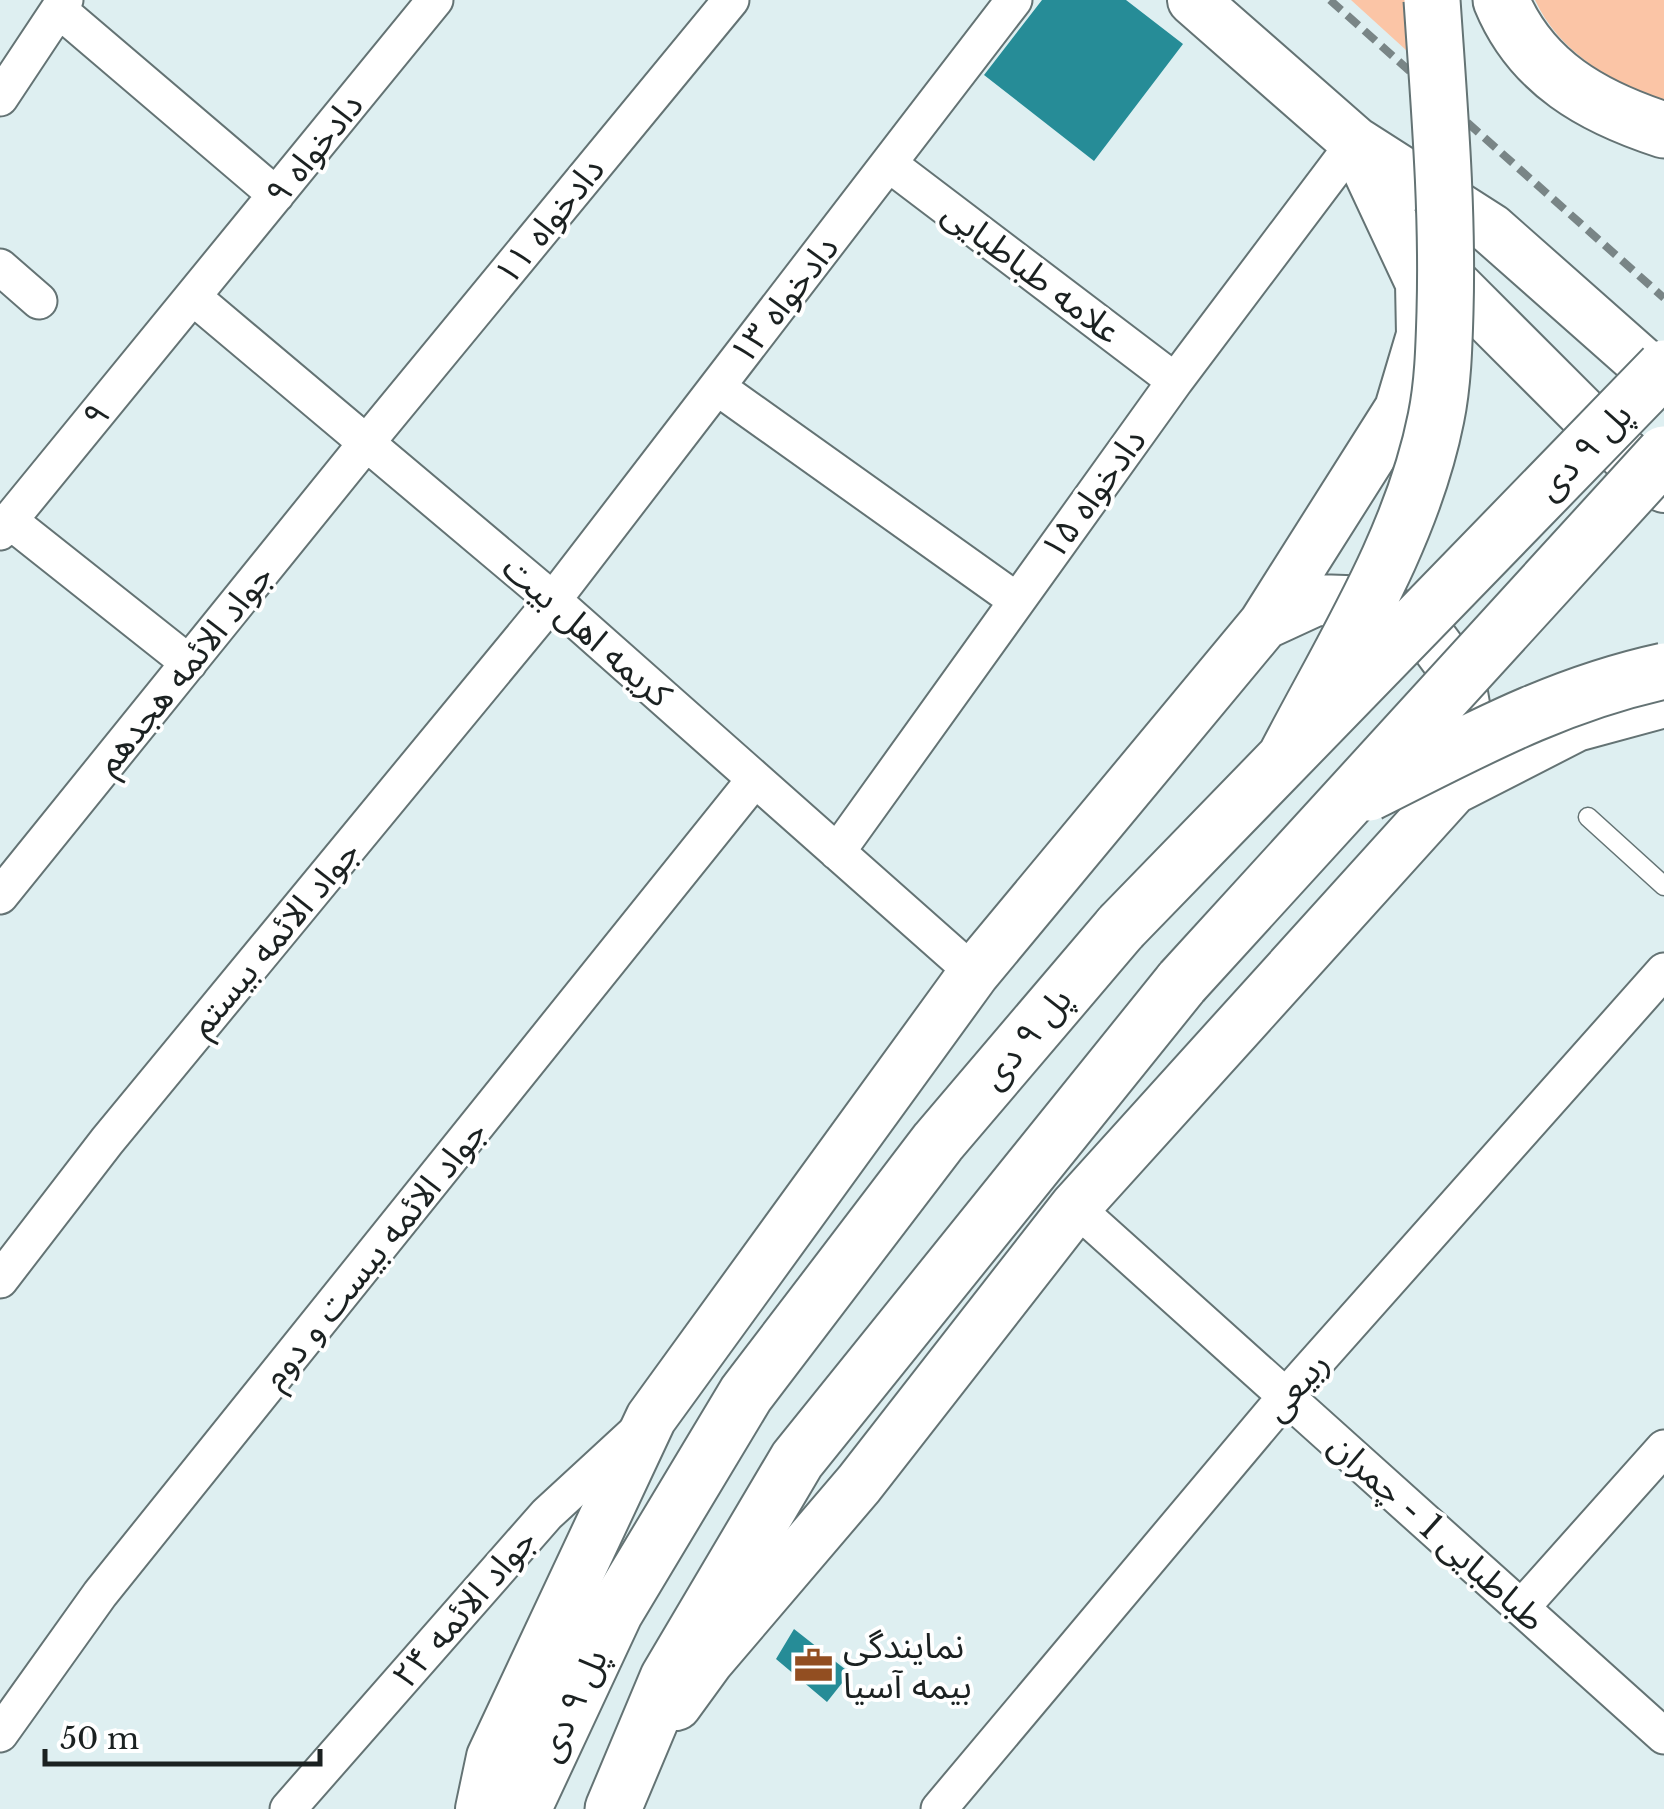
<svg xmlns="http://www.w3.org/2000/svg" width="1664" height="1809" font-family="'Libre Baskerville','Noto Sans Arabic',serif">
	<rect width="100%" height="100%" fill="#deeff1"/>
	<path fill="#fbc5a6" d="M1351,0H1413L1417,60Z
		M1535,0H1664V102C1613,84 1558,51 1535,0Z"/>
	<path fill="#268c97" d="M1042,0H1126L1183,44L1094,161L984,75Z
		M794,1629L850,1673L827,1702L776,1659Z"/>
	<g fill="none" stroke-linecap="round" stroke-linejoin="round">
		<defs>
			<path id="lane" d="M1588,817L1664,886"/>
			<path id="street" d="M59,10L276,195
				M0,98L65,0
				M889,164L1175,381
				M0,267L39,301
				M193,297L553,600L974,973
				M717,387L1016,600
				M10,521L189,663
				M0,532L435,0
				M837,852L1175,381L1355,142
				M0,896L367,442L731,0
				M1075,1207L1664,1736
				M0,1280L107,1141L553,600L1014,0
				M1521,1608L1664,1448
				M0,1734L100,1594L755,779
				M288,1809L547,1514L636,1432
				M939,1809L1286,1396L1664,971"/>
			<path id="secondary" d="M1193,0L1355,142L1491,229L1664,382
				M1430,249L1454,284L1633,463L1664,487
				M1264,624L1316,600L1374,602L1425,630L1459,676L1466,716
				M676,1705L708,1661L859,1484L1075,1207L1453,789L1576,726L1664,702
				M481,1809L492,1757L651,1418L974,973L1264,624L1400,409L1422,335L1421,283L1355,142"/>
			<path id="primary" d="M1501,0C1531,73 1593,107 1664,130
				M523,1809L615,1612L746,1394L938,1142L1121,927
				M613,1809L668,1678L797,1460L1182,982"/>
		</defs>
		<use href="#lane" stroke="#647374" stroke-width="21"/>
		<use href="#street" stroke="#647374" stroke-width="39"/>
		<use href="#secondary" stroke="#647374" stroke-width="54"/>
		<use href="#primary" stroke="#647374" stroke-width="59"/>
		<use href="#lane" stroke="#fff" stroke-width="18"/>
		<use href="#street" stroke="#fff" stroke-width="35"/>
		<use href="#secondary" stroke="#fff" stroke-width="50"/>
		<use href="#primary" stroke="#fff" stroke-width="55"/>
		<path stroke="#798586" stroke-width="8" stroke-dasharray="15 8" stroke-linecap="butt" d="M1330,0L1664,298"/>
		<defs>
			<path id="primary-bridge" d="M1285,758C1341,650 1412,539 1436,418C1443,384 1444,347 1445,312C1448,208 1439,104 1432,0
				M1369,793C1469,743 1554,695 1664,671
				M1121,927L1664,368
				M1182,982L1664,454"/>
		</defs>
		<use href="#primary-bridge" stroke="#647374" stroke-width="59" stroke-linecap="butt"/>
		<use href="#primary-bridge" stroke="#fff" stroke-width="55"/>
	</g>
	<defs>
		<symbol id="office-bare" viewBox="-9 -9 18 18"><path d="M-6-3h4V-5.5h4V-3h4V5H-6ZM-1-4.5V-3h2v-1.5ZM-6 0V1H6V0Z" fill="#924e21" stroke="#fff" stroke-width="2.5" paint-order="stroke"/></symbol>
	</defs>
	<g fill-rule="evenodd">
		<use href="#office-bare" x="786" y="1638" width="55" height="55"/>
	</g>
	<g text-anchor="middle" stroke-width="8" stroke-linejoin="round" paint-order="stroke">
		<g font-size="35" fill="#1b2121" stroke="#fff">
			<text transform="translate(314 149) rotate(-51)" y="12">دادخواه ۹</text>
			<text transform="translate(549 221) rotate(-51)" y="12">دادخواه ۱۱</text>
			<text transform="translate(1032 272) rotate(37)" y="12">علامه طباطبایی</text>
			<text transform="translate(784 300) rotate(-52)" y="12">دادخواه ۱۳</text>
			<text transform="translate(96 415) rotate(-51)" y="12">۹</text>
			<text transform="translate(1584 451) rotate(-46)" y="12">پل ۹ دی</text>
			<text transform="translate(1093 494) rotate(-54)" y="12">دادخواه ۱۵</text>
			<text transform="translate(587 631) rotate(41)" y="12">کریمه اهل بیت</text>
			<text transform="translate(184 669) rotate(-51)" y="12">جواد الائمه هجدهم</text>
			<text transform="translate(274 938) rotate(-50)" y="12">جواد الائمه بیستم</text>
			<text transform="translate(1026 1038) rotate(-50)" y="12">پل ۹ دی</text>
			<text transform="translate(374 1254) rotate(-51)" y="12">جواد الائمه بیست و دوم</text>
			<text transform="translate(1296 1386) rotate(-49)" y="12">ربیعی</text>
			<text transform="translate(1437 1532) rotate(42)" y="12">طباطبایی 1 - چمران</text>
			<text transform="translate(464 1608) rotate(-49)" y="12">جواد الائمه ۲۴</text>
			<text transform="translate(572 1705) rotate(-65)" y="12">پل ۹ دی</text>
		</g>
		<g font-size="35" fill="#1b2121" stroke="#fff" text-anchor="start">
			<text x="843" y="1658">نمایندگی<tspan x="843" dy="40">بیمه آسیا</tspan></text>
		</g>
	</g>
	<path d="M45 1749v15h275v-15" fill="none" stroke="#1b2121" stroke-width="5"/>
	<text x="60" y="1749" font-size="30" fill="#1b2121" stroke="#ffffff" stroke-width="8" paint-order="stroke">50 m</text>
</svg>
